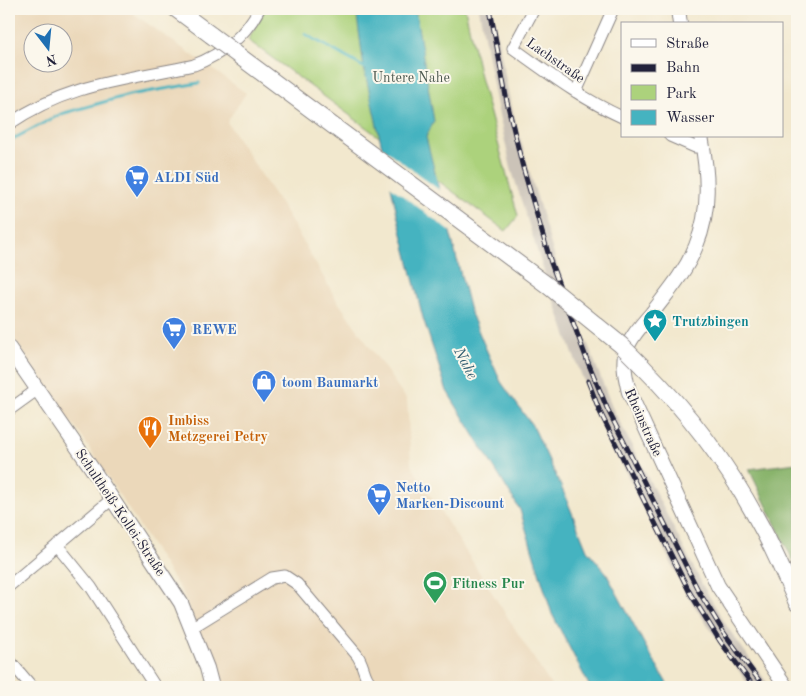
<svg xmlns="http://www.w3.org/2000/svg" width="806" height="696" font-family="'Old Standard TT',serif">
	<rect width="100%" height="100%" fill="#fbf7ec"/>
	<filter id="ink" filterUnits="userSpaceOnUse"><feTurbulence type="fractalNoise" baseFrequency=".02" numOctaves="2"/><feDisplacementMap in="SourceGraphic" scale="10" xChannelSelector="R" yChannelSelector="G"/><feConvolveMatrix kernelMatrix="1 2 1 2 8 2 1 2 1" color-interpolation-filters="sRGB"/></filter>
	<filter id="wash" filterUnits="userSpaceOnUse"><feTurbulence type="fractalNoise" baseFrequency=".0096" numOctaves="4" result="noise"/><feDisplacementMap in="SourceGraphic" scale="20" xChannelSelector="R" yChannelSelector="G"/><feGaussianBlur stdDeviation="1.12" result="paint"/><feColorMatrix in="noise" values="0 0 0 0 0 0 0 0 0 0 0 0 0 0 0 0 0 1.4 0 .05"/><feComposite in="paint" operator="in"/></filter>
	<g filter="url(#wash)">
		<rect width="100%" height="100%" fill="#f2e8ce"/>
		<path fill="#ebd8ba" fill-rule="evenodd" d="M9,9H127L246,93L227,122L287,214L336,299L407,400L411,465L552,687H219L213,666L183,594L75,426L67,418L9,331ZM32,32H62V62H32Z"/>
		<path fill="#cbc3b8" d="M479,9H492L510,101L527,163L556,262L612,407L703,586L728,628L770,687H750L687,595L597,414L573,354L541,263L511,168L497,106Z"/>
		<path fill="#acd27c" stroke="#677a5c" d="M265,9H465L481,81L518,216L506,231L248,40Z"/>
		<path fill="#89b46c" stroke="#566b54" d="M797,463V569L749,469Z"/>
		<path fill="#45b3c0" stroke="#346a7e" d="M356,9H415L434,121L426,137L470,311L486,349L501,382L534,428L564,493L587,550L605,571L648,651L669,687H590L552,614L520,510L447,391L423,318L398,218L364,68Z"/>
		<path fill="#f2e8ce" d="M379,145L442,192L451,232L387,184Z"/>
		<g fill="none" stroke-linecap="round" stroke-linejoin="round">
			<path stroke="#45b3c0" stroke-width="3" d="M305,34L367,69
				M9,141L61,114L129,95L199,83
				M796,199H797"/>
		</g>
	</g>
	<g filter="url(#ink)">
		<g fill="none" stroke-linecap="round" stroke-linejoin="round">
			<defs>
				<path id="minor" d="M534,9L513,48C548,73 582,99 622,117
					M576,92L613,9
					M9,124C68,83 126,80 194,65C223,54 245,36 259,9
					M670,136L695,147H703
					M9,410L38,389
					M57,545L91,587L154,685L152,687
					M9,586L112,499
					M191,628L272,578L285,576L297,584L357,655C365,666 362,676 374,687
					M9,660L32,687"/>
				<path id="major" d="M678,9L680,24
					M701,136C708,173 711,210 696,246C686,271 669,291 652,313C642,325 629,338 625,354C623,368 626,379 629,392L718,586L786,687
					M9,348L95,473L181,603L207,668L212,687"/>
				<path id="highway" d="M176,9L211,35
					M642,366C688,412 727,463 758,521C773,547 785,576 797,603"/>
			</defs>
			<use href="#minor" stroke="#8a8584" stroke-width="13"/>
			<use href="#major" stroke="#8a8584" stroke-width="16"/>
			<use href="#highway" stroke="#8a8584" stroke-width="18"/>
			<use href="#minor" stroke="#fff" stroke-width="11"/>
			<use href="#major" stroke="#fff" stroke-width="14"/>
			<use href="#highway" stroke="#fff" stroke-width="16"/>
			<defs>
				<path id="rail" d="M490,9L507,102L522,164L551,263L587,360L607,408L698,590L724,633L764,687
					M588,381L600,412L690,593L720,641L754,687"/>
			</defs>
			<use href="#rail" stroke="#22223b" stroke-width="5"/>
			<use href="#rail" stroke="#fbf7ec" stroke-width="3" stroke-dasharray="9" stroke-linecap="butt"/>
			<defs>
				<path id="highway-bridge" d="M211,35L547,285L621,345L642,366"/>
			</defs>
			<use href="#highway-bridge" stroke="#8a8584" stroke-width="18" stroke-linecap="butt"/>
			<use href="#highway-bridge" stroke="#fff" stroke-width="16"/>
		</g>
	</g>
	<defs>
		<symbol id="supermarket-pin" viewBox="-11 -11 22 30"><path d="M0 17L-7.5 6A9.5 9.5 0 1 1 7.5 6Z" fill="#3f7fe0" stroke="#fbf7ec"/><path d="M-6-5.5h2.5l.6 2H6L4.5 2H-2.5L-4.4-4H-6ZM-1.5 3.2a1.3 1.3 0 1 0 .1 0ZM3 3.2a1.3 1.3 0 1 0 .1 0Z" fill="#fff"/></symbol>
		<symbol id="sight-pin" viewBox="-11 -11 22 30"><path d="M0 17L-7.5 6A9.5 9.5 0 1 1 7.5 6Z" fill="#0f9aa8" stroke="#fbf7ec"/><path d="M0-6L1.8-2.2L6-1.7L2.9 1.2L3.7 5.4L0 3.3L-3.7 5.4L-2.9 1.2L-6-1.7L-1.8-2.2Z" fill="#fff"/></symbol>
		<symbol id="shop-pin" viewBox="-11 -11 22 30"><path d="M0 17L-7.5 6A9.5 9.5 0 1 1 7.5 6Z" fill="#3f7fe0" stroke="#fbf7ec"/><path d="M-5-2.5h2.3a2.7 3.5 0 0 1 5.4 0H5L5.5 6h-11ZM-1.5-2.5h3a1.5 2.3 0 0 0-3 0Z" fill="#fff"/></symbol>
		<symbol id="restaurant-pin" viewBox="-11 -11 22 30"><path d="M0 17L-7.5 6A9.5 9.5 0 1 1 7.5 6Z" fill="#e8710a" stroke="#fbf7ec"/><path d="M-5-6h1v4h1v-4h1v4h1v-4h1v5L-1.5 .5V6h-2V.5L-5-1ZM5-6V6H3V1.5H1.5Q1.5-4 5-6Z" fill="#fff"/></symbol>
		<symbol id="stadium-pin" viewBox="-11 -11 22 30"><path d="M0 17L-7.5 6A9.5 9.5 0 1 1 7.5 6Z" fill="#2e9e5b" stroke="#fbf7ec"/><path d="M0-5a6.5 5 0 1 0 0 10a6.5 5 0 1 0 0-10ZM-3.5-1.8h7v3.6h-7Z" fill="#fff"/></symbol>
	</defs>
	<g fill-rule="evenodd">
		<use href="#supermarket-pin" x="123" y="163" width="28" height="38"/>
		<use href="#sight-pin" x="641" y="307" width="28" height="38"/>
		<use href="#supermarket-pin" x="160" y="315" width="28" height="38"/>
		<use href="#shop-pin" x="250" y="368" width="28" height="38"/>
		<use href="#restaurant-pin" x="136" y="414" width="28" height="38"/>
		<use href="#supermarket-pin" x="365" y="481" width="28" height="38"/>
		<use href="#stadium-pin" x="421" y="569" width="28" height="38"/>
	</g>
	<g text-anchor="middle" stroke-width="4" stroke-linejoin="round" paint-order="stroke">
		<g font-size="14" fill="#22223b" stroke="#fbf7ec">
			<text transform="translate(556 60) rotate(35)" y="5">Lachstraße</text>
			<text transform="translate(644 422) rotate(66)" y="5">Rheinstraße</text>
			<text transform="translate(121 512) rotate(56)" y="5">Schultheiß-Kollei-Straße</text>
		</g>
		<g font-size="14" fill="#4b574e" stroke="#fbf7ec">
			<text x="411" y="82">Untere Nahe</text>
		</g>
		<g font-size="14" font-weight="bold" fill="#366cbe" stroke="#fbf7ec" text-anchor="start">
			<text x="154" y="182">ALDI Süd</text>
			<text x="192" y="334">REWE</text>
			<text x="282" y="387">toom Baumarkt</text>
			<text x="396" y="492">Netto<tspan x="396" dy="16">Marken-Discount</tspan></text>
		</g>
		<g font-size="14" font-weight="bold" fill="#0d838f" stroke="#fbf7ec" text-anchor="start">
			<text x="672" y="326">Trutzbingen</text>
		</g>
		<g font-size="14" font-weight="bold" fill="#c56008" stroke="#fbf7ec" text-anchor="start">
			<text x="168" y="425">Imbiss<tspan x="168" dy="16">Metzgerei Petry</tspan></text>
		</g>
		<g font-size="14" font-weight="bold" fill="#27864d" stroke="#fbf7ec" text-anchor="start">
			<text x="452" y="588">Fitness Pur</text>
		</g>
		<g font-size="15" font-style="italic" fill="#305c70" stroke="#fbf7ec">
			<text transform="translate(466 363) rotate(62)" y="5">Nahe</text>
		</g>
	</g>
	<rect width="806" height="696" fill="none" stroke="#fbf7ec" stroke-width="30"/>
	<rect x="621" y="22" width="162" height="115" fill="#fbf7ec" stroke="#a4a2a5"/>
	<rect x="631" y="39" width="25" height="8" fill="#ffffff" stroke="#a4a2a5"/>
	<text x="666" y="48" font-size="15" fill="#22223b">Straße</text>
	<rect x="631" y="64" width="25" height="8" fill="#22223b" stroke="#a4a2a5"/>
	<text x="666" y="72" font-size="15" fill="#22223b">Bahn</text>
	<rect x="631" y="85" width="25" height="15" fill="#acd27c" stroke="#a4a2a5"/>
	<text x="666" y="98" font-size="15" fill="#22223b">Park</text>
	<rect x="631" y="110" width="25" height="15" fill="#45b3c0" stroke="#a4a2a5"/>
	<text x="666" y="122" font-size="15" fill="#22223b">Wasser</text>
	<g transform="translate(48 48) rotate(164)"><circle r="24" fill="#fbf7ec" stroke="#a4a2a5"/>
	<path d="M0-4L9 19L0 12L-9 19Z" fill="#1f6fb2"/>
	<text y="-8" font-size="14" font-weight="bold" text-anchor="middle" fill="#22223b">N</text>
	</g>
</svg>
